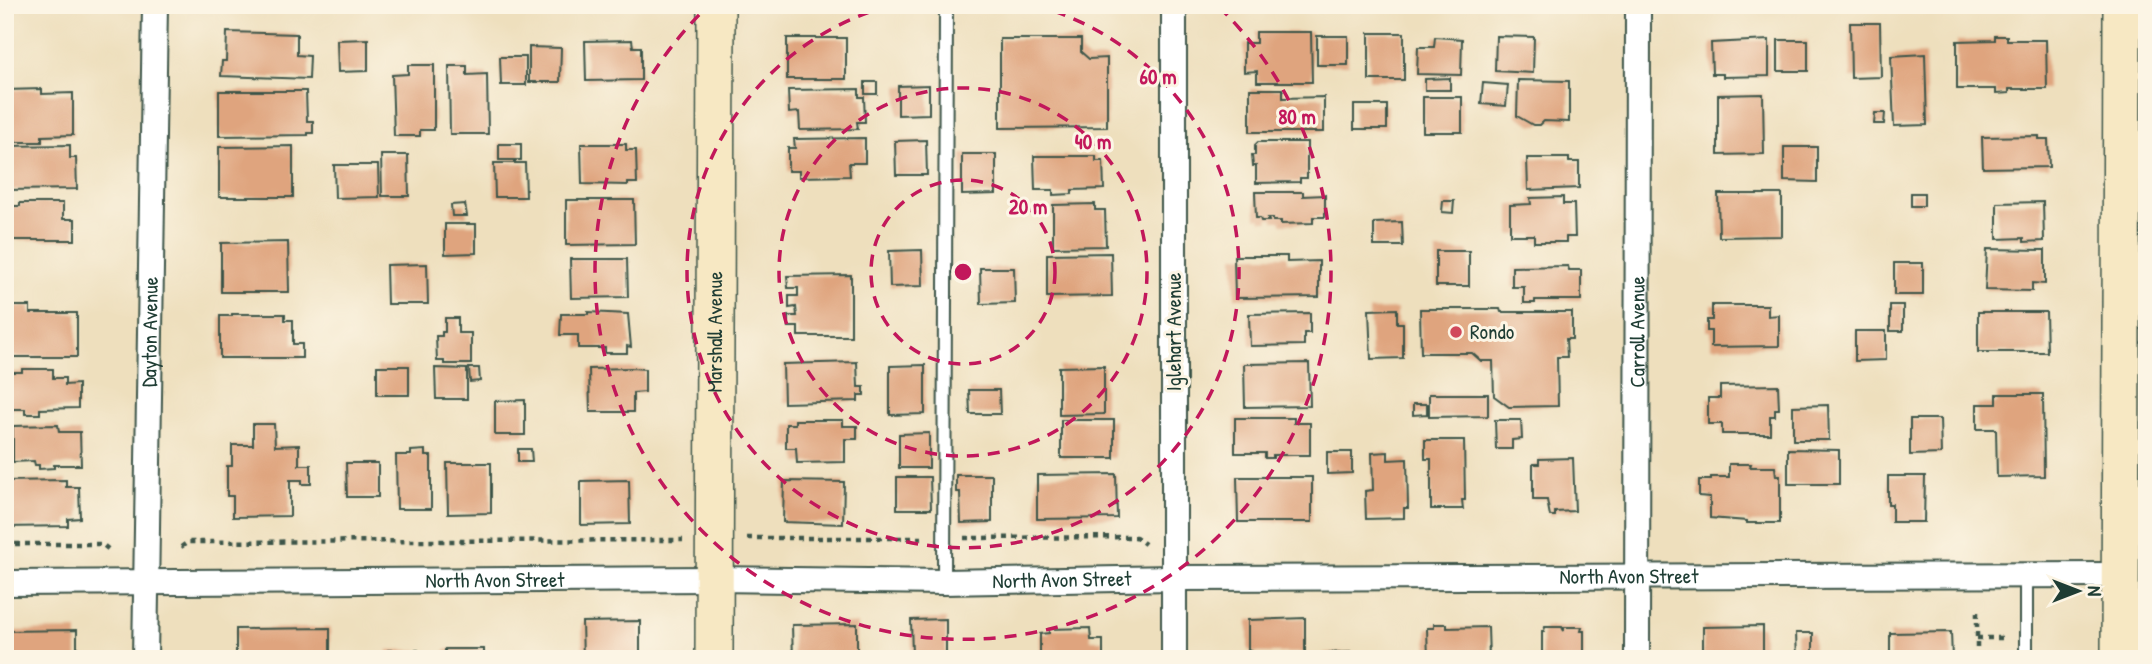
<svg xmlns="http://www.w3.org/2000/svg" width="2152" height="664" font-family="'Patrick Hand',sans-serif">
	<rect width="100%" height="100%" fill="#fcf5e5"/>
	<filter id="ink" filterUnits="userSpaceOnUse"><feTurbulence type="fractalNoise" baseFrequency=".0143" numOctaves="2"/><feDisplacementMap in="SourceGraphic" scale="14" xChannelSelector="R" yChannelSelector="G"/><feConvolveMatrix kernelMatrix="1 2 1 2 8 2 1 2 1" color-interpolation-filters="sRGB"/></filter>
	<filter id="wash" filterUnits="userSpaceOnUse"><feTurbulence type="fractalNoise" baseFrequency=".00686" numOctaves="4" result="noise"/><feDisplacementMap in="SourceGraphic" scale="28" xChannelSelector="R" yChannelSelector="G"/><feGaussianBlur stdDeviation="1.57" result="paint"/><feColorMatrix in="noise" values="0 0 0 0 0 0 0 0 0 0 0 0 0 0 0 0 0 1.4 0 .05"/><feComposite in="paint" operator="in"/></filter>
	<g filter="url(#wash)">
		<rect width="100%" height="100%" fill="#eedfbd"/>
		<path fill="#b2d780" stroke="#688a5a" stroke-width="2" d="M2147,189V659H2144Z"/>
		<g id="blocks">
			<path fill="#dfa47e" d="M1850,23H1880L1881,77L1851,78Z
				M227,32L297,34V55L310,56L309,79L221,76L222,61H226Z
				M1256,32H1311L1312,82H1257V71L1244,72V43H1256Z
				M1369,33H1404V80H1369Z
				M1317,36H1348V65H1317Z
				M1496,36L1534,37L1533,73L1495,71Z
				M1995,36H2007V40H2046L2047,89H2009V93L1996,94V89H1957V41L1995,40Z
				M1435,37L1462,39L1461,75L1417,74L1418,47H1434Z
				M787,38H846V79H787Z
				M368,39V71L338,72L337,40Z
				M1000,39H1081V52L1089,59L1107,58V127L1000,128Z
				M632,40L633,47H641V80L586,81L585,41Z
				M1769,40V76L1723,77V74H1712L1711,43Z
				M1778,40H1808V71H1778Z
				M529,47L561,48L560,82H529Z
				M1925,54L1927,125L1894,126L1891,56Z
				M500,57H526V85H501Z
				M408,65H434V130H420V136H394L392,75L408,74Z
				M449,66H467V75L487,74L488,134H450Z
				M1450,78V90H1425V79Z
				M1518,80L1569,81V122L1544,121L1540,125H1533L1517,116Z
				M865,82H877V94H865Z
				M1483,83L1508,85L1506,106L1481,104Z
				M929,85V114L898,115V86Z
				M42,89V94L73,93V135L42,136V142H5V90Z
				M859,89V97H864L865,122H857L858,129L800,130L799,112L789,113L788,90Z
				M1250,89H1283V98L1324,97V132H1250Z
				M219,91H306L307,121H313V133H308V135L219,136Z
				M1763,94L1764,154L1718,155V95Z
				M1423,97H1462V132H1423Z
				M1354,105H1387V129H1354Z
				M1875,113H1885L1884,124H1874Z
				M2039,136V139H2048L2049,167L1983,168L1982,137Z
				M865,138V163H849L850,176L799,177V171H788V148H795L794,139Z
				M926,140L927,175H896L895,141Z
				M1258,142H1307V178H1300V182L1256,183V166H1253L1252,155H1255V145Z
				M499,144H521V160H499Z
				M581,144H626V150H636L637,183H628V185L582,184Z
				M70,145V158H76L77,189L7,190V146Z
				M293,146V197H219V147Z
				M1784,147H1817V182L1784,181Z
				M962,154H996V194L962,195Z
				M381,155H408L409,196H382Z
				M1034,156H1096V161H1103L1104,189L1072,190V194L1053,195V190H1035Z
				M1527,158H1569V162H1579V188L1528,190Z
				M494,163H525L526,197H495Z
				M334,165H378L379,197L335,198Z
				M1255,192H1303V196L1325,195V217H1313V223L1281,224V221H1273V218H1268L1269,221H1261L1260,218H1256Z
				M1911,193H1924V206H1911Z
				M1718,194H1782V236L1719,237Z
				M1563,197V204H1574L1575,237H1566V242H1534V235H1510V205L1531,204L1530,198Z
				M566,200H634L635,244L566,245Z
				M1443,201H1454L1453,213L1442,212Z
				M2043,202L2044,241L2024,242V238L1997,239V203Z
				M20,203H63V219H75V240H5V206H20Z
				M465,204L467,216H452L451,205Z
				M1095,204V210H1105L1106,246L1053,247V205Z
				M1402,222L1403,246H1374V223Z
				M445,224H476V253L445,254Z
				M288,242L289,292H221V243Z
				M1987,249L2045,250V284L2032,283V291L1985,290Z
				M922,250L923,286L890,287L889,251Z
				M1436,251H1469V286H1436Z
				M1111,253L1112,296L1047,297V254Z
				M1234,256H1287V262L1319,261V297L1235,298Z
				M570,259H627L628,297L571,298Z
				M1894,263H1923V295H1894Z
				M427,264L428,304H387L386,265Z
				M1568,266L1569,270H1581V300H1535V303H1524V287H1512V267Z
				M980,268H1014L1015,303L981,304Z
				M851,275V336H798V327H788V316H797L796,307L789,308V296H798V288H788L787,276Z
				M1712,305H1768V316L1779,315V346L1711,347V331H1707V320H1712Z
				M1890,305H1903V331H1890Z
				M5,306H30V313H77V357H5Z
				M1397,309V323H1403V358L1371,359L1369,310Z
				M1420,309H1500L1501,312H1572V339H1566L1567,357H1557L1558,406L1509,407L1494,396L1493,361H1481L1472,353H1421Z
				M588,312L628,314L631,347L627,346V353H605V348H578V335H560L561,314H588Z
				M1978,312H2046L2047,352H1978Z
				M1310,313V333H1304V345L1250,346L1249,314Z
				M232,314H285V320H293V344H302V358H220V316H232Z
				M445,318H458V333H471V364H444V361H437L436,336H442V332H445Z
				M1855,331H1886V360L1855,361Z
				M857,362L858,387H864V395H858V401L784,403L783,364Z
				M1309,363L1310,406L1245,407L1244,364Z
				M925,365V414L890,415V366Z
				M377,366H409V395H377Z
				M1104,366V414L1059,415V367Z
				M435,368L467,369V399H436Z
				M469,368H479L480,381L470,382Z
				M631,368L645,369V392L633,393V412H590L589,369Z
				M22,369H53V378H65V385L78,384V408L40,409V414H25V409H5V382H8V372H22Z
				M1778,385L1779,409H1775V416H1770V434H1722V424H1708V398H1720V386Z
				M969,390H999L1000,414H970Z
				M1429,394H1488V416L1429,417Z
				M1997,394H2043L2044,476L1997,477L1996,429H1977V404H1997Z
				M525,400V435H495V401Z
				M1413,404H1427V414L1413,415Z
				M1828,405L1829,440H1793V406Z
				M1235,418H1294V423H1310V455H1273V458H1265V453H1235Z
				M1910,419H1940L1941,454L1910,455Z
				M795,420H843V426H857V439H845V462L797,463L796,448H786V424H795Z
				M1061,420H1114V458H1061Z
				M1495,420H1521L1522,439L1512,440V449H1496Z
				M253,424H274L275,446L299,445V465H311V484H302V480H290V516L233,517V496H227V466H232V445H253Z
				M58,425L59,432H80L81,465H54V468L39,469V465H35L34,461L13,462V426Z
				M929,433V468H899V434Z
				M1425,440H1464L1465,500H1462L1463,509H1431V459H1425Z
				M518,449H531L532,462H518Z
				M1788,449L1839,450V484H1788Z
				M425,450V456H431V509H397L396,455H411V451Z
				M1327,452H1352V473L1327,474Z
				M1388,452V460L1407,459L1408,508H1404V518L1366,519L1365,491L1373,490L1372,453Z
				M1573,458L1575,511L1555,512V516H1550L1547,500H1533V464H1539V459Z
				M346,463H378V497H347Z
				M447,463H491V513L448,514Z
				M1729,464H1751L1750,467H1775L1776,476H1780V523H1747V521L1710,518V497L1699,496V480H1711V477H1729Z
				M1116,474L1117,518L1037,519V475Z
				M956,475H992V522L961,523L960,492H956Z
				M1888,476H1925L1924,522H1892V504H1888Z
				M897,477H930L931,509H897Z
				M1237,477H1312V522H1238Z
				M66,480V487H79L80,518L68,519V526L5,527V481Z
				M629,480L630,524L581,525V481Z
				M784,481L844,482L843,524L783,522Z
				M1305,618V653H1254L1248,650V620Z
				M946,619V654L912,655L911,620Z
				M640,621V659H583L582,622Z
				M857,624V659H793L792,625Z
				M1434,624H1447V628L1488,627L1489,659H1428L1427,628H1434Z
				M1763,626V659H1703V627Z
				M1545,627H1562L1564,631V627H1582L1581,631H1584V659H1542V631H1544Z
				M330,628V659H236V629Z
				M1090,628L1091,640H1103V659H1050V657H1040V634L1049,633V629Z
				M77,630V659H5V631Z
				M1951,632L1952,659H1890V633Z
				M1796,633H1813V659H1797Z
				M445,649H484V659H445Z
				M388,650H418V659H388Z
				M1352,652V659H1324V653Z"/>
		</g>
	</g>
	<g filter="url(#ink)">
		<use href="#blocks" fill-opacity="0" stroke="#3e5549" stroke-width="2"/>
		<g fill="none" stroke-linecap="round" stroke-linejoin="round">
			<defs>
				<path id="lane" d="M944,582L946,5
					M2026,659V576"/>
				<g id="street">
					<path id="s1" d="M5,583L714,579L944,582L1174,578L2120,575"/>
					<path id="s2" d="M145,659L155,5"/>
					<path d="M1174,659V5"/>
					<path id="s3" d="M1637,659L1638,5"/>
				</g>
				<g id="secondary">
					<path id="s4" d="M714,659L716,5"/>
					<path d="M2120,659L2122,5"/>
				</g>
			</defs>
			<use href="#lane" stroke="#3e5549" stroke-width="16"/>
			<use href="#street" stroke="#3e5549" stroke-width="28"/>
			<use href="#secondary" stroke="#3e5549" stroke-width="40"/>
			<path stroke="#3e5549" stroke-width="4.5" stroke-dasharray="5 5" stroke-linecap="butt" d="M747,538H923
				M964,538L1136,537L1145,544
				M5,544H102L108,549
				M181,547L188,542L683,540
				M1977,612V659
				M1977,638H2004"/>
			<use href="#lane" stroke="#fff" stroke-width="12"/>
			<use href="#street" stroke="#fff" stroke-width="24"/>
			<use href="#secondary" stroke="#f7e8c3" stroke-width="37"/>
		</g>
	</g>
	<g fill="none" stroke="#c2185b" stroke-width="3.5" stroke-dasharray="12 9">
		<circle cx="963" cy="272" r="92"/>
		<circle cx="963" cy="272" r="184"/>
		<path d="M1034 5A276 276 0 1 1 892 5"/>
		<path d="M1219 7A368 368 0 1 1 707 7"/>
	</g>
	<circle fill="#d1495b" stroke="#fcf5e5" stroke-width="2.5" cx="1456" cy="332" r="7"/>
	<g text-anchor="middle" stroke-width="6" stroke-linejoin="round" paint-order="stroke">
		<g font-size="21" fill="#1f3d34" stroke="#fcf5e5">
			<text dy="7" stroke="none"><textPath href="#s2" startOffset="327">Dayton Avenue</textPath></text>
			<text dy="7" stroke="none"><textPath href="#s4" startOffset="327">Marshall Avenue</textPath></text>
			<text transform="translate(1174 332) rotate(-90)" y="7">Iglehart Avenue</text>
			<text dy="7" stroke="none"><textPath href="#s3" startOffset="327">Carroll Avenue</textPath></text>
			<text dy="7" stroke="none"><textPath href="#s1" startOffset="1624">North Avon Street</textPath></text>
			<text dy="7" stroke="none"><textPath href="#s1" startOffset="490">North Avon Street</textPath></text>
			<text dy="7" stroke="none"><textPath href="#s1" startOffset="1057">North Avon Street</textPath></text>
		</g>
		<g font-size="21" fill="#1f3d34" stroke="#fcf5e5" text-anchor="start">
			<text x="1470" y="339">Rondo</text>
		</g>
	</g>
	<circle cx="963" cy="272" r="10" fill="#c2185b" stroke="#fcf5e5" stroke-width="3.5"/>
	<g font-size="21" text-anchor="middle" font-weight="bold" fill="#c2185b" stroke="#fcf5e5" stroke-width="6" stroke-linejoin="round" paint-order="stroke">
		<text x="1158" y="84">60 m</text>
		<text x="1297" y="124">80 m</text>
		<text x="1093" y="149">40 m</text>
		<text x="1028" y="214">20 m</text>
	</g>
	<rect width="2152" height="664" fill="none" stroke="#fcf5e5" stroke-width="28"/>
	<g transform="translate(2078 591) rotate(90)" stroke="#fcf5e5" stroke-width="5" paint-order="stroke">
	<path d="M0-5L12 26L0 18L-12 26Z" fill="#1f3d34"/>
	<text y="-10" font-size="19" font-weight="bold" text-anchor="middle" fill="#1f3d34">N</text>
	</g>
</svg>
